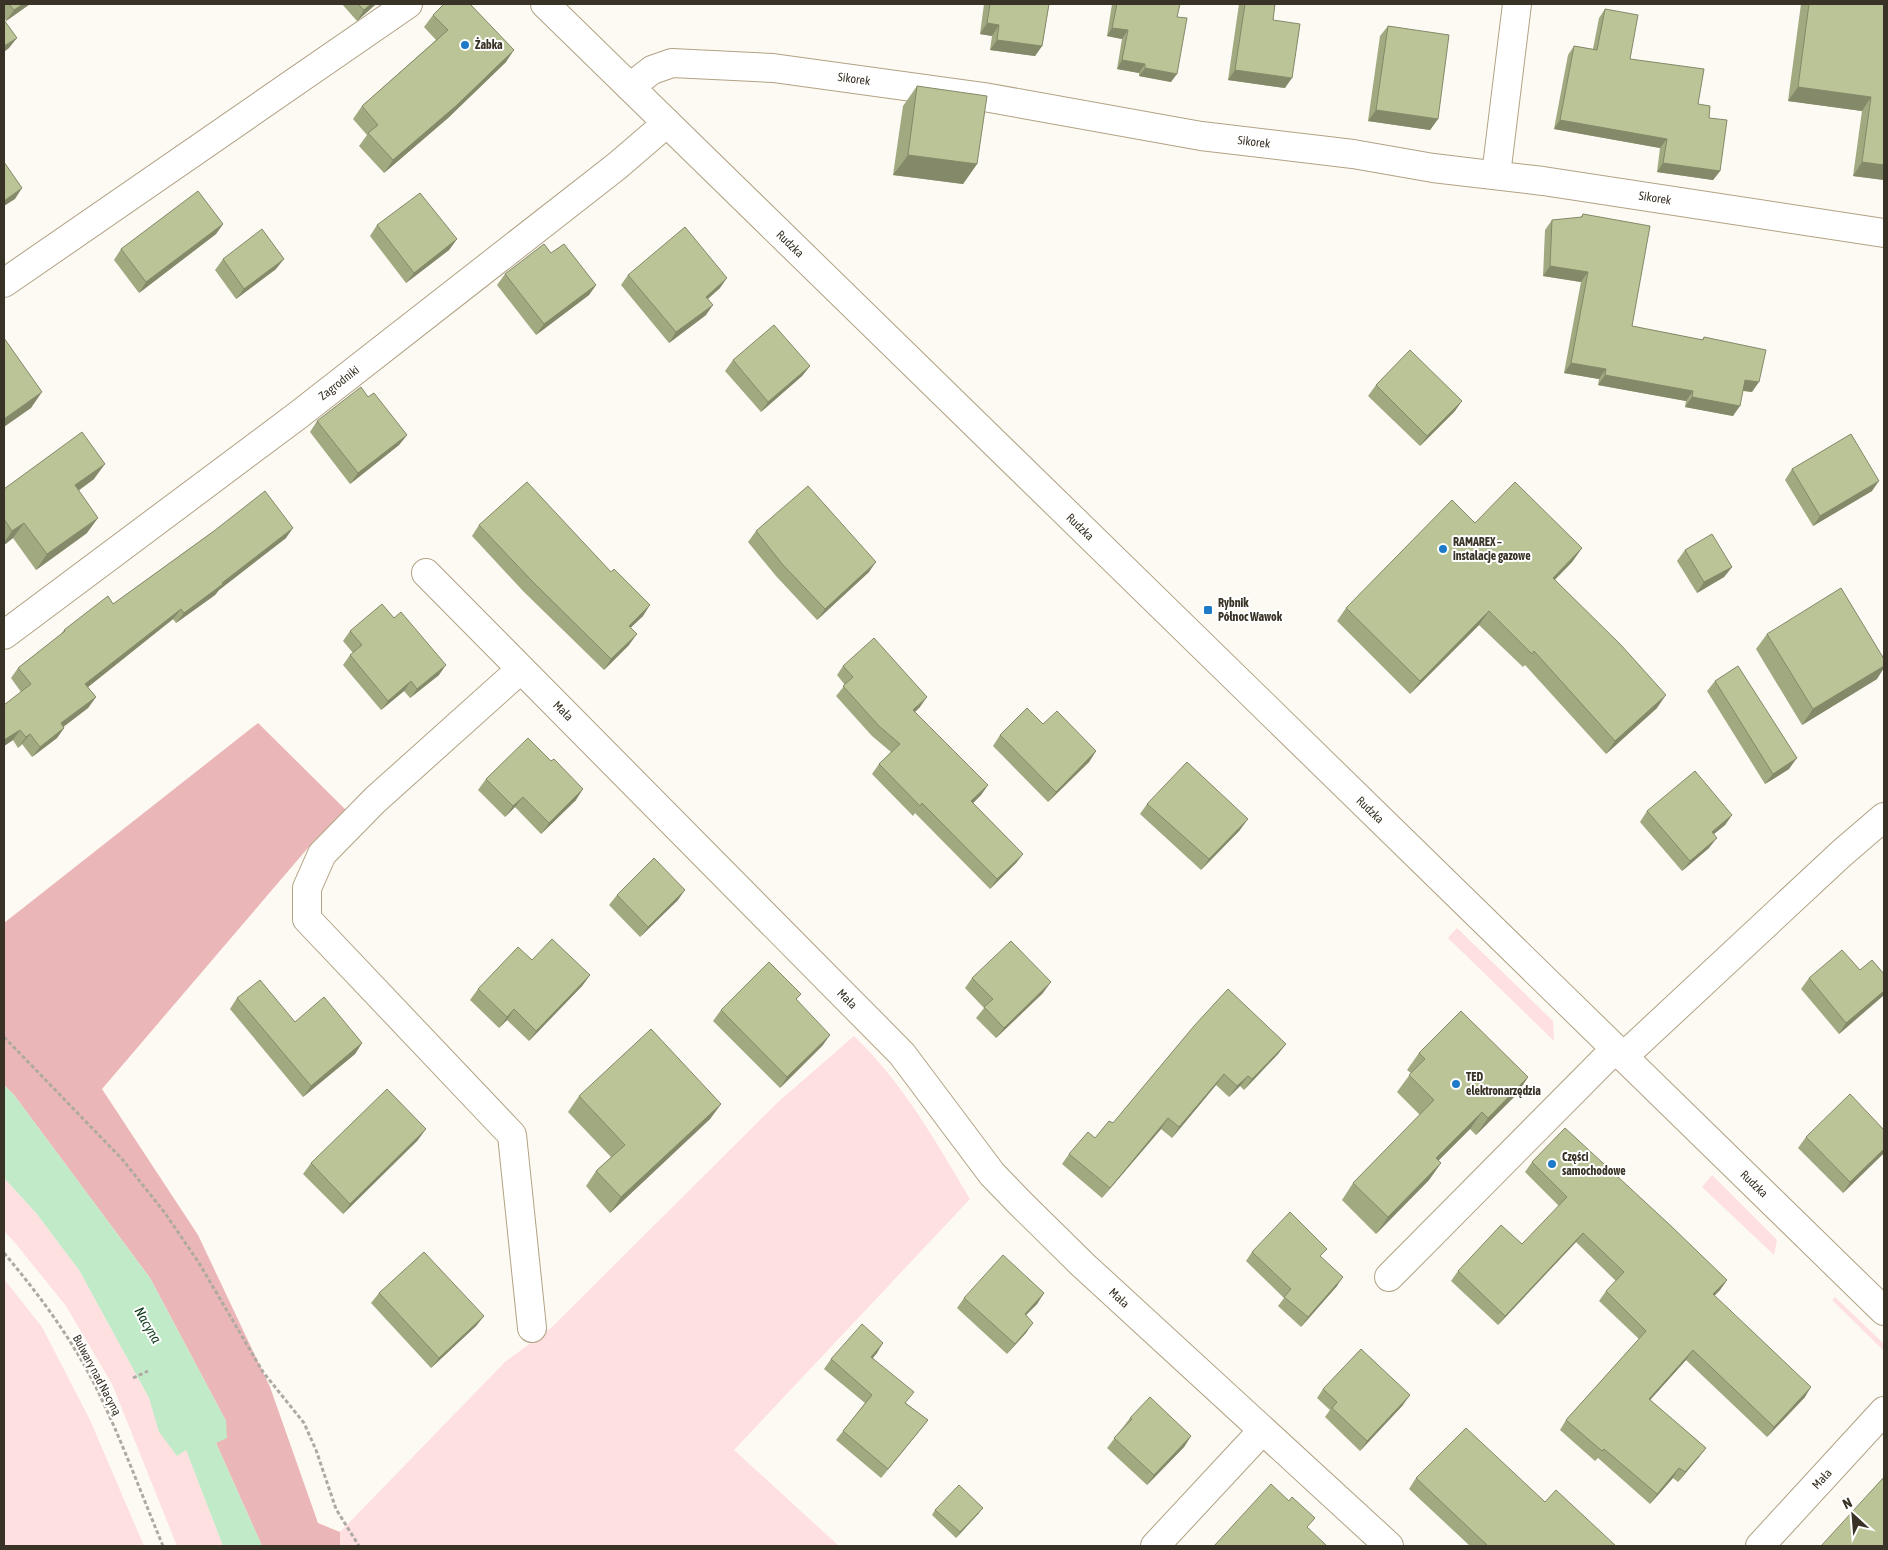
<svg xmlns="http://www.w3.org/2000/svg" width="1888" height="1550" font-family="'Asap Condensed',sans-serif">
	<rect width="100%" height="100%" fill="#fdf9f3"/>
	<path fill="#fee0e0" d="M1457,928L1553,1021L1554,1041L1448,938Z
		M854,1036C903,1083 935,1140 970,1199L734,1450L839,1546H340V1532L505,1362L551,1328L777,1103Z
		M1712,1175L1777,1240L1774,1255L1702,1187Z
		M4,1178L36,1213L79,1270L149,1398L160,1432L177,1456L186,1450L223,1546H177L112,1384L66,1306L16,1244L4,1231Z
		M4,1279L42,1327L90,1420L144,1546H4Z
		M1835,1297L1884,1344V1351L1832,1300Z"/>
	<path fill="#ebb6b7" d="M258,723L346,810L313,842L102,1089L198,1235L270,1387L318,1523L340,1532V1546H262L216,1443L226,1421L150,1278L14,1095L4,1085V923Z"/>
	<path fill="#c1eac8" d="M4,1085L14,1095L150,1278L226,1421L227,1438L216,1443L262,1546H223L186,1450L177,1456L159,1432L149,1398L79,1270L36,1213L4,1178Z"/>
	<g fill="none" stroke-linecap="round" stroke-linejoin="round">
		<defs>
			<path id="minor" d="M630,87L652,70L672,63L773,68L984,97L1201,136L1353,154L1433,168L1543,181L1884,233
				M1496,175L1517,4
				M4,283L408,4
				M426,573L902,1054L992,1174L1021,1204L1083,1265L1389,1546
				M4,635L297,416L617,166L667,123
				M521,669L375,800L322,854L307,888V919L512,1135L532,1328
				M1623,1057L1842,853L1884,817
				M1389,1277L1615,1049
				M1155,1546L1262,1431
				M1760,1546L1884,1411"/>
			<path id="secondary" d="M545,4L1884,1311"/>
		</defs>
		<use href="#minor" stroke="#b1a284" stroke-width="30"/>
		<use href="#secondary" stroke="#b1a284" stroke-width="30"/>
		<path stroke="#afaaa1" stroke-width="3" stroke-dasharray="4 2.5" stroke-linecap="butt" d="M4,1037L122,1159L165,1213L199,1263L263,1372L304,1423L316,1450L336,1509L359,1546
			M4,1253C42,1298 78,1347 103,1402C125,1449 143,1498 163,1546
			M133,1378L148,1371"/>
		<use href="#minor" stroke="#fff" stroke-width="28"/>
		<use href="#secondary" stroke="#fff" stroke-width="28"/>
	</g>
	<path fill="#a1a981" d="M4,4H30L6,21L4,18Z
		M342,4H376L357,21Z
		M984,4H1049L1042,46L1035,56L990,50L992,36L980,34Z
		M1112,4H1180L1177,17L1171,82L1139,76V73L1117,69L1122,39L1107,36Z
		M1239,4H1275L1273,20L1285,88L1228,80Z
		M1801,4H1884V180L1853,176L1862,111L1788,101Z
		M1605,9L1630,59L1698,104L1709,118L1720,171L1713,180L1657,172L1660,148L1554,129L1568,55L1574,46L1593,49L1599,18Z
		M433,15L506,62L448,118L384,173L359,146L367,135L353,119L362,106L436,40L424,27Z
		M1388,26L1438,119L1430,130L1368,121L1380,36Z
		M917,86L977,164L963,184L893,175L903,106Z
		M1583,214L1632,326L1702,340L1704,337L1752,392L1743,391L1733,416L1685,407L1686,401L1598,385L1599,379L1564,373L1581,282L1543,276L1545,230L1552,220L1580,218Z
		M223,224L216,234L139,293L114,260L121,249Z
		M377,225L457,239L449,250L406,283L370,236Z
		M551,253L596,285L589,295L536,335L497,285L505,274Z
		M223,259L276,269L236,299L215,270Z
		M628,275L720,288L708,299L706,315L669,343L621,285Z
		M733,360L810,366L802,376L761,412L725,371Z
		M1376,385L1455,411L1420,446L1368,396Z
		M368,397L407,435L399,445L350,484L310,432L317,421Z
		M1792,469L1872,491L1813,526L1785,480Z
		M94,479L78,491L87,533L36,570L13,538L4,545V489Z
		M1475,523L1582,548L1572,562L1555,580L1657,708L1606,754L1525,665L1523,667L1479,625L1410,694L1337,621L1346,608Z
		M479,525L643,616L630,628L629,645L604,670L523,591L472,536Z
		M214,531L286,538L219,590L215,595L176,623L173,619L88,687L96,697L88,708L63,727L64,728L57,738L32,757L22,744L18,748L13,740L4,746V705L21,692L11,678L18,668L60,635L64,630L113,604Z
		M756,531L869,572L817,620L776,576L748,542Z
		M1685,550L1732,567L1724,577L1697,593L1677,561Z
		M394,618L439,675L410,698L404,691L381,710L343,665L350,655L353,653L343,641L350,631Z
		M1767,634L1877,679L1802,725L1756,649Z
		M843,666L920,707L915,712L988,785L981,795L973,803L1023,854L1016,863L990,889L915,813L913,816L872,774L879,764L891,752L872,736L836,696L845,685L837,675Z
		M1715,681L1789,769L1765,784L1707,691Z
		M1043,724L1096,751L1089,762L1048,802L993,746L1000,735Z
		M486,779L576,800L541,834L515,807L505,817L478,790Z
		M1147,804L1240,830L1201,870L1140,814Z
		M1647,811L1732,815L1725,825L1714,834L1709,848L1682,871L1640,822Z
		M617,895L678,900L640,937L609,905Z
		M532,960L590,975L582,986L529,1041L507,1020L499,1028L470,1000L478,989Z
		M1860,970L1884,974V995L1839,1034L1801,989L1809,978Z
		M972,978L1043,993L996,1038L976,1018L984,1008L965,988Z
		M801,994L796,1000L823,1045L780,1088L713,1021L721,1010Z
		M237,998L295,1022L362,1043L355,1054L303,1097L230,1009Z
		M1286,1044L1278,1054L1244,1090L1240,1086L1229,1097L1216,1085L1172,1138L1161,1129L1102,1198L1062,1164L1069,1154L1095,1138L1113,1123Z
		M1419,1053L1528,1077L1517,1094L1476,1135L1470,1129L1438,1161L1441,1163L1429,1180L1376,1234L1342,1200L1353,1183L1420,1115L1397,1092L1411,1073L1407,1070Z
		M579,1096L721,1104L710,1119L610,1213L586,1186L596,1171L611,1157L568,1112Z
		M1806,1137L1884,1153L1843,1193L1798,1148Z
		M418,1140L343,1214L303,1174L311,1163Z
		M1532,1162L1727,1280L1720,1290L1714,1296L1805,1397L1767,1437L1686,1360L1650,1400L1706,1448L1699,1457L1678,1482L1673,1478L1650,1504L1598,1458L1595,1461L1560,1430L1566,1420L1639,1339L1599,1301L1606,1291L1616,1281L1576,1242L1498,1325L1451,1281L1458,1271L1522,1244L1559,1206L1525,1172Z
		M1252,1252L1321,1257L1337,1286L1301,1327L1278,1306L1284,1298L1246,1261Z
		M379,1293L484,1316L476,1326L431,1368L371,1303Z
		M1044,1293L1037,1304L1026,1315V1333L1007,1354L957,1308L964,1298Z
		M877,1353L873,1358L906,1403L928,1420L921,1429L881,1478L836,1440L843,1431L865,1403L824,1369L831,1359Z
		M1323,1389L1403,1405L1360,1451L1325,1417L1330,1410L1317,1398Z
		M1130,1418L1191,1436L1184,1447L1147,1485L1107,1448Z
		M1416,1478L1545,1502L1616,1546H1470L1409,1489Z
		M935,1510L979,1513L956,1538L932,1515Z"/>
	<path fill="#838969" d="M23,4H30L6,21L14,10Z
		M371,4H376L357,21L364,10Z
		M987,23L999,25L992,36L980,34Z
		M1112,28L1128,30L1122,39L1107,36Z
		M17,38L9,48L4,52V46Z
		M997,40L1042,46L1035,56L990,50Z
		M514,50L506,62L448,118L384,173L393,160Z
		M1122,60L1145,64L1139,73L1117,69Z
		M1145,68L1177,74L1171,82L1139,76Z
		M1235,70L1292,78L1285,88L1228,80Z
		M1798,87L1871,97L1862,111L1788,101Z
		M1376,110L1438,119L1430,130L1368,121Z
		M1560,120L1667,139L1660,148L1554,129Z
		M908,155L977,164L963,184L893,175Z
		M1862,162L1884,165V180L1853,176Z
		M1663,163L1720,171L1713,180L1657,172Z
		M22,188L15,199L4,206V201Z
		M223,224L216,234L139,293L146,282Z
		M457,239L449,250L406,283L414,273Z
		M284,259L276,269L236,299L244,289Z
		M1550,266L1588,272L1581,282L1543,276Z
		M727,278L720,288L698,307L706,297Z
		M596,285L589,295L536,335L544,324Z
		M713,305L706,315L669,343L676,332Z
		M1571,363L1606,369L1599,379L1564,373Z
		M810,366L802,376L761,412L768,402Z
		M1605,375L1693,391L1686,401L1598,385Z
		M1745,380L1759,382L1752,392L1738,390Z
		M42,392L31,408L4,427V419Z
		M1692,397L1740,406L1733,416L1685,407Z
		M1462,401L1455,411L1420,446L1427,436Z
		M407,435L399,445L350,484L358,473Z
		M105,464L94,479L64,501L75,485Z
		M1879,481L1872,491L1813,526L1820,516Z
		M98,518L87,533L36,570L47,554Z
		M24,523L13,538L4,545V543L12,531Z
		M293,528L286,538L219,590L215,595L176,623L184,613Z
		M1582,548L1572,562L1543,591L1553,578Z
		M876,562L869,572L817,620L825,609Z
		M1732,567L1724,577L1697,593L1704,582Z
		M650,605L643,616L621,637L629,626Z
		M181,609L173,619L78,695L85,684Z
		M1489,611L1479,625L1410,694L1420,681Z
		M637,634L629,645L604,670L611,659Z
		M446,665L439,675L410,698L417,689Z
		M1884,666V668L1877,679L1802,725L1813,709Z
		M411,681L404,691L381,710L388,701Z
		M1666,695L1657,708L1606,754L1615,741Z
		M96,697L88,708L54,734L61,723Z
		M927,697L920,707L906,720L913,710Z
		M64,728L57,738L32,757L40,747Z
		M20,730L13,740L4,746V740Z
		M30,734L22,744L18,748L26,737Z
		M1096,751L1089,762L1048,802L1056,792Z
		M1797,758L1789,769L1765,784L1773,774Z
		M988,785L981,795L965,811L971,801Z
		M583,789L576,800L541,834L549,823Z
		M523,797L515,807L505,817L513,806Z
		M1732,815L1725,825L1704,842L1712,832Z
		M1248,819L1240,830L1201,870L1209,859Z
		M1717,838L1709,848L1682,871L1690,861Z
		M1023,854L1016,863L990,889L997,879Z
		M685,890L678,900L640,937L648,927Z
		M590,975L582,986L529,1041L536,1031Z
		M1051,982L1043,993L996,1038L1004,1028Z
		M1884,991V995L1839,1034L1846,1023Z
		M514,1009L507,1020L499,1028L507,1017Z
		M830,1035L823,1045L780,1088L787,1077Z
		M362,1043L355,1054L303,1097L311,1086Z
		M1286,1044L1278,1054L1244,1090L1252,1079Z
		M1224,1074L1216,1085L1172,1138L1179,1127Z
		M1248,1076L1240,1086L1229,1097L1237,1086Z
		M1528,1077L1517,1094L1476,1135L1488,1118Z
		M721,1104L710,1119L610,1213L621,1197Z
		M1482,1112L1470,1129L1424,1175L1436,1158Z
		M1168,1118L1161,1129L1102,1198L1110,1188Z
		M426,1129L418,1140L343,1214L350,1204Z
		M1884,1149V1153L1843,1193L1850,1182Z
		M1441,1163L1429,1180L1376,1234L1388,1217Z
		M1583,1233L1576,1242L1498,1325L1505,1316Z
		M1343,1277L1337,1286L1301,1327L1308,1317Z
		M1727,1280L1720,1290L1706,1304L1713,1294Z
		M1044,1293L1037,1304L1017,1324L1025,1314Z
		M484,1316L476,1326L431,1368L439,1358Z
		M1033,1323L1026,1333L1007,1354L1015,1344Z
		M883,1343L877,1353L865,1366L871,1357Z
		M1693,1350L1686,1360L1642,1409L1649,1399Z
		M1811,1387L1805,1397L1767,1437L1774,1427Z
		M1410,1395L1403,1405L1360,1451L1367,1441Z
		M928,1420L921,1429L881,1478L888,1469Z
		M1191,1436L1184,1447L1147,1485L1154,1475Z
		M1706,1448L1699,1457L1678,1482L1685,1472Z
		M1679,1468L1673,1478L1650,1504L1657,1494Z
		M983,1508L979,1513L956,1538L960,1532Z"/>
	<path fill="#bbc496" stroke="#838969" d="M9,4H23L14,10Z
		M358,4H371L364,10Z
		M444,4H470L514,50L457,105L393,160L368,133L378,125L362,106L448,30L433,15Z
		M990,4H1049L1042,46L997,40L999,25L987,23Z
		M1117,4H1180L1177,17L1187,18L1177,74L1145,68V64L1122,60L1128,30L1112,28Z
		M1245,4H1275L1273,20L1300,24L1292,78L1235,70Z
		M1809,4H1884V165L1862,162L1871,97L1798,87Z
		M1605,9L1638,15L1630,59L1704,69L1698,104L1710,106L1709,118L1727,120L1720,171L1663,163L1667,139L1560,120L1574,46L1597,50Z
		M4,20L17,38L4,46Z
		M1388,26L1449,35L1438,119L1376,110Z
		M917,86L987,96L977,164L908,155Z
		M4,162L22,188L4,201Z
		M198,191L223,224L146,282L121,249Z
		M420,193L457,239L414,273L377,225Z
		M1583,214L1650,226L1632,326L1703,340L1704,337L1766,350L1759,382L1745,380L1740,406L1692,397L1693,391L1605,375L1606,369L1571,363L1588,272L1550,266L1552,220L1582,217Z
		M685,227L727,278L706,297L713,305L676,332L628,275Z
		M262,229L284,259L244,289L223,259Z
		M544,244L551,253L564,244L596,285L544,324L505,274Z
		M774,325L810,366L768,402L733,360Z
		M4,338L42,392L4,419Z
		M1410,350L1462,401L1427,436L1376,385Z
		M361,387L368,397L374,393L407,435L358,473L317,421Z
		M82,432L105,464L75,485L98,518L47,554L24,523L12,531L4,519V489Z
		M1851,434L1879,481L1820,516L1792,469Z
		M527,482L611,572L614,569L650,605L629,626L637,634L611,659L531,580L479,525Z
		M1515,482L1582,548L1553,578L1621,645L1666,695L1615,741L1534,651L1532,654L1489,611L1420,681L1346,608L1452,500L1475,523Z
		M808,486L876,562L825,609L783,565L756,531Z
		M265,491L293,528L222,583L223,584L184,613L181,609L85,684L96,697L61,723L64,728L40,747L30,734L26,737L20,730L4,740V705L31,684L18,668L65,631L64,630L108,596L113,604L214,531Z
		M1712,534L1732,567L1704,582L1685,550Z
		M1841,588L1884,659V666L1813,709L1767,634Z
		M382,604L394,618L401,612L446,665L417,689L411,681L388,701L350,655L362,645L350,631Z
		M874,638L927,697L913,710L988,785L971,801L1023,854L997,879L922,803L920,806L879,764L900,744L879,726L843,686L853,677L843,666Z
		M1738,666L1797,758L1773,774L1715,681Z
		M1027,708L1043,724L1057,711L1096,751L1056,792L1000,735Z
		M528,738L551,761L554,759L583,789L549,823L523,797L513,806L486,779Z
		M1187,762L1248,819L1209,859L1147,804Z
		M1695,771L1732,815L1712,832L1717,838L1690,861L1647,811Z
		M654,858L685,890L648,927L617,895Z
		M552,939L590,975L536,1031L514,1009L507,1017L478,989L518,947L532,960Z
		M1011,941L1051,982L1004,1028L984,1007L993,999L972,978Z
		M1842,950L1860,970L1872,960L1884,974V991L1846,1023L1809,978Z
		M769,962L801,994L796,999L830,1035L787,1077L721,1010Z
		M260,980L295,1022L324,997L362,1043L311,1086L237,998Z
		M1228,989L1286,1044L1252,1079L1248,1076L1237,1086L1224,1074L1179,1127L1168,1118L1110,1188L1069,1154L1088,1132L1095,1138L1109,1121L1113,1123L1194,1026Z
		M1461,1011L1528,1077L1488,1118L1482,1112L1436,1158L1441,1163L1388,1217L1353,1183L1434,1100L1409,1075L1425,1059L1419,1053Z
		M651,1029L721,1104L621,1197L596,1171L625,1145L579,1096Z
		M387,1089L426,1129L350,1204L311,1163Z
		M1850,1094L1884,1130V1149L1850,1182L1806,1137Z
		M1565,1128L1670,1225L1727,1280L1713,1294L1811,1387L1774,1427L1693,1350L1649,1399L1706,1448L1685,1472L1679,1468L1657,1494L1604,1449L1602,1451L1566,1420L1646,1331L1606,1291L1624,1272L1583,1233L1505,1316L1458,1271L1501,1225L1522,1244L1567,1197L1532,1162Z
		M1290,1212L1327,1249L1320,1256L1343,1277L1308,1317L1284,1297L1291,1289L1252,1252Z
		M424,1252L484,1316L439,1358L379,1293Z
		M1003,1255L1044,1293L1025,1314L1033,1323L1015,1344L964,1298Z
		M862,1324L883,1343L871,1357L914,1392L905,1403L928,1420L888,1469L843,1431L872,1395L831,1359Z
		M1361,1349L1410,1395L1367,1441L1332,1408L1337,1402L1323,1389Z
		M1150,1397L1191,1436L1154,1475L1114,1438L1132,1419L1130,1418Z
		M1466,1428L1545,1502L1556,1490L1616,1546H1488L1416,1478Z
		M1884,1477V1546H1821Z
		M1271,1484L1289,1501L1292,1497L1315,1518L1307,1527L1327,1546H1214Z
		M959,1485L983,1508L960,1532L935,1510Z"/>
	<g fill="#1e7ac7" stroke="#fff" stroke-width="2">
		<circle cx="465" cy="45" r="5"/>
		<circle cx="1443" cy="549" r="5"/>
		<rect x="1203" y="605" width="10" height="10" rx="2.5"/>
		<circle cx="1456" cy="1084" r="5"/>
		<circle cx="1552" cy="1164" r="5"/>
	</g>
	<g text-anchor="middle" stroke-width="4" stroke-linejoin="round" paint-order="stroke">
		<g font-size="12" font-weight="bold" fill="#393226" stroke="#fff" text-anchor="start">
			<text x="475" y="49">Żabka</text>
			<text x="1453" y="546">RAMAREX –<tspan x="1453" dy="14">instalacje gazowe</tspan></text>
			<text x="1218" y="607">Rybnik<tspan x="1218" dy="14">Północ Wawok</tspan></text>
			<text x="1466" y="1081">TED<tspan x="1466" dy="14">elektronarzędzia</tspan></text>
			<text x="1562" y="1161">Części<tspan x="1562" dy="14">samochodowe</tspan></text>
		</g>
		<g font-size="12" fill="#393226" stroke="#fff">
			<text transform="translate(854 79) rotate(8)" y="4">Sikorek</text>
			<text transform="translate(1254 142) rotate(7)" y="4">Sikorek</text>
			<text transform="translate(1655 198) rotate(9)" y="4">Sikorek</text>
			<text transform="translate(790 244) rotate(44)" y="4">Rudzka</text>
			<text transform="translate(339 383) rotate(-38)" y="4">Zagrodniki</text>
			<text transform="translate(1080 527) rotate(44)" y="4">Rudzka</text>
			<text transform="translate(563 711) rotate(45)" y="4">Mała</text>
			<text transform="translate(1370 810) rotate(44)" y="4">Rudzka</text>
			<text transform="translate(847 999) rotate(45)" y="4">Mała</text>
			<text transform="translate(1754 1184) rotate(44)" y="4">Rudzka</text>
			<text transform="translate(1119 1298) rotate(43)" y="4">Mała</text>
			<text transform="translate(97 1375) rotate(62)" y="4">Bulwary nad Nacyną</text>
			<text transform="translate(1822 1479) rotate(-47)" y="4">Mała</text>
		</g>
		<g font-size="14" font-style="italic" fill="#103c1d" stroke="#fff">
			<text transform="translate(148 1325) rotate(60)" y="5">Nacyna</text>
		</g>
	</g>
	<rect width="1888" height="1550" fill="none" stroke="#393226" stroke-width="10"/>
	<g transform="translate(1853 1515) rotate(334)" stroke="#ffffff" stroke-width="4" paint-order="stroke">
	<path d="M0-4L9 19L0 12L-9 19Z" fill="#393226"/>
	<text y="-8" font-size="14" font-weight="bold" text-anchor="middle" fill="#393226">N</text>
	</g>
</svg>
